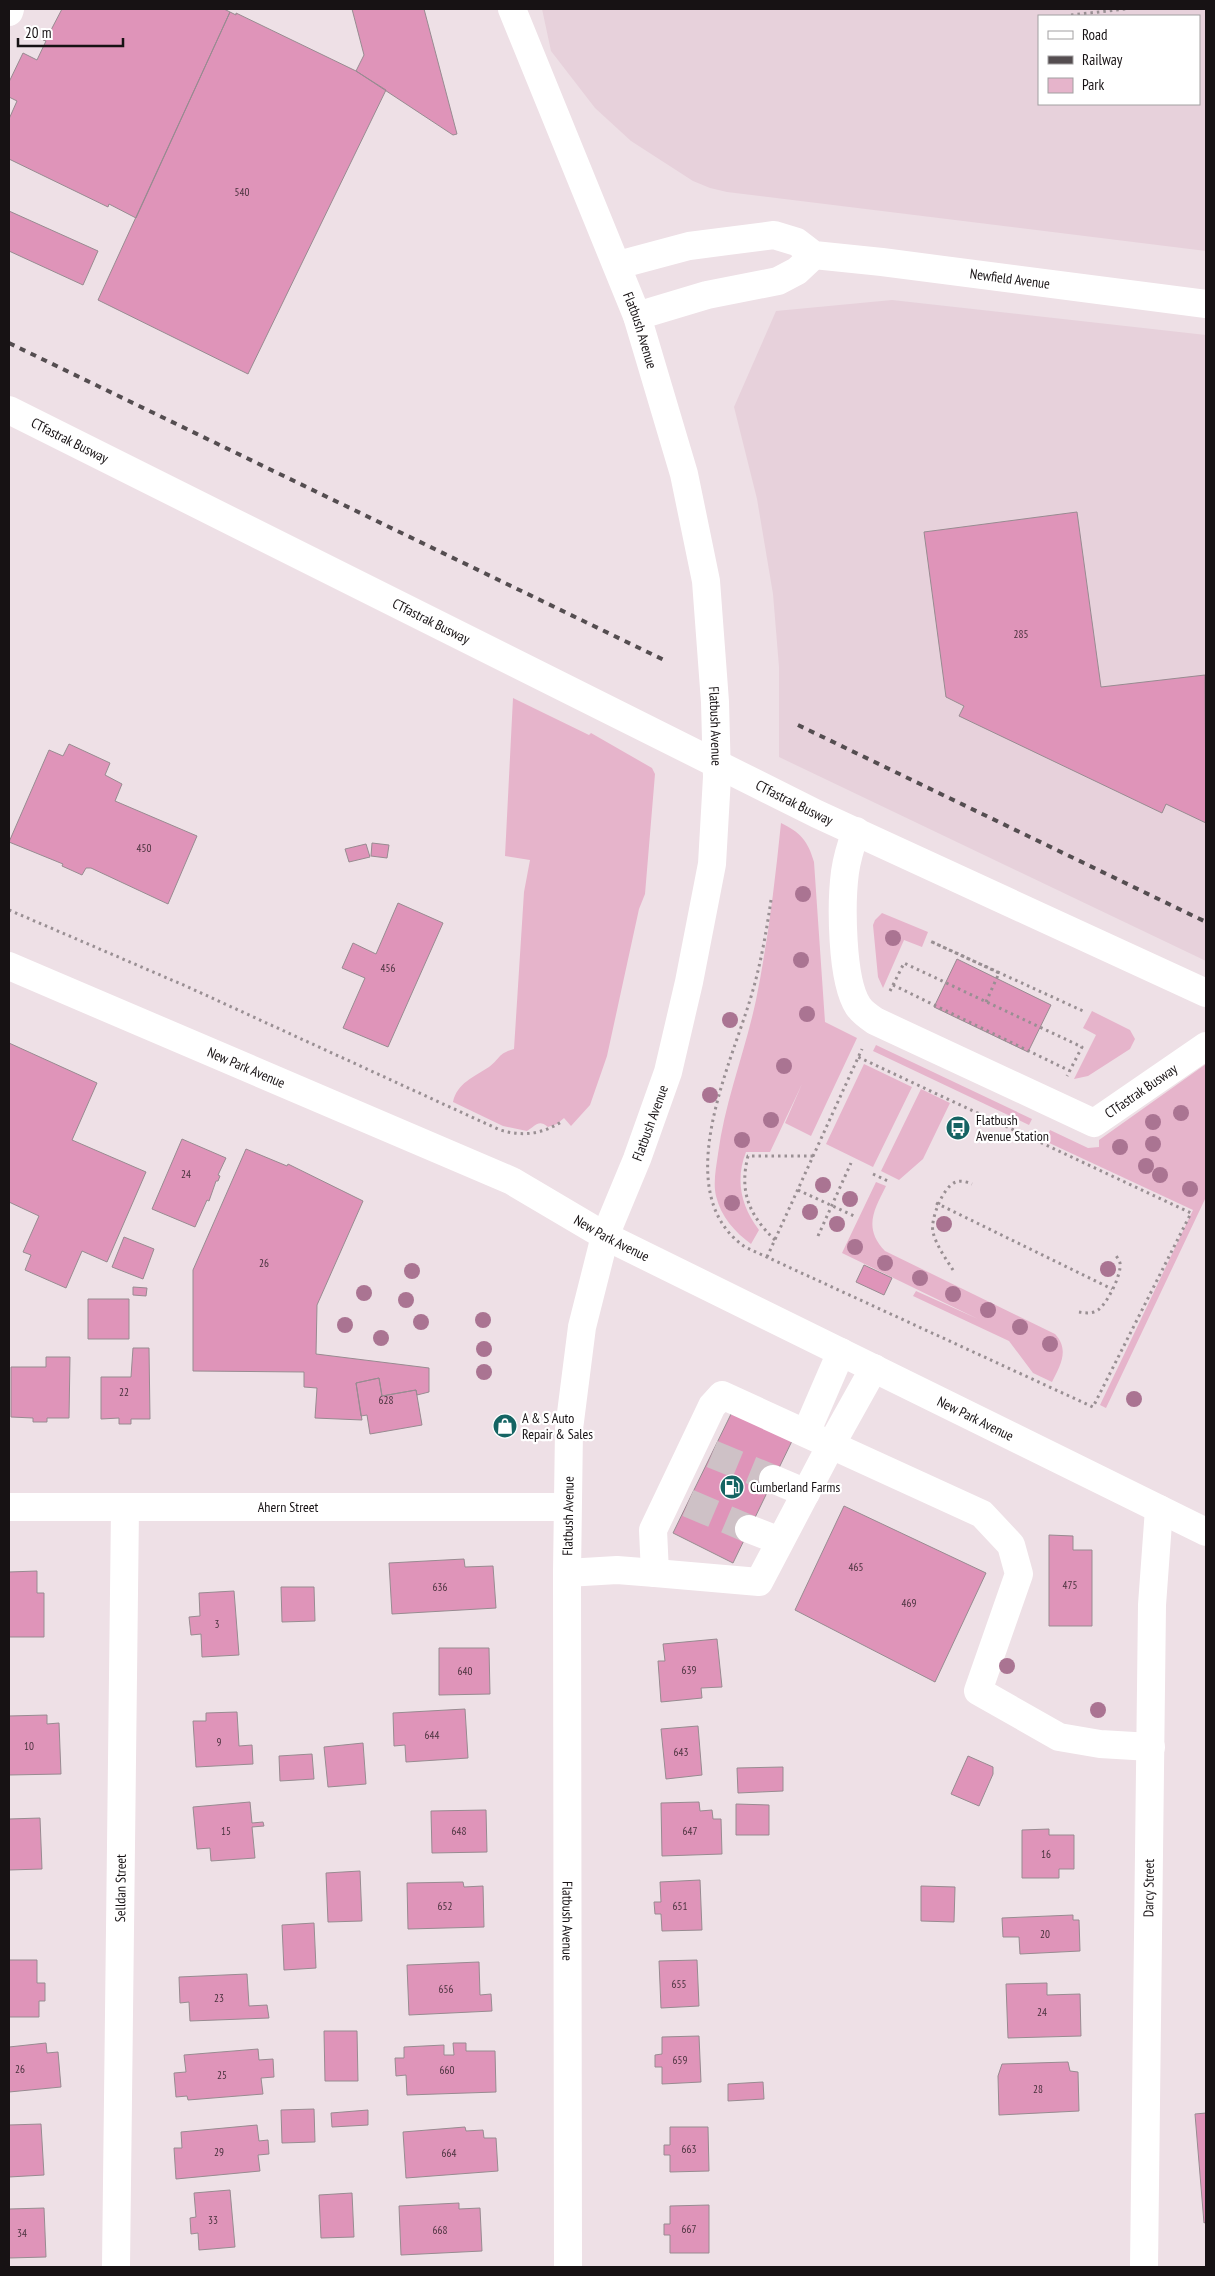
<svg xmlns="http://www.w3.org/2000/svg" width="1215" height="2276" font-family="'PT Sans Narrow',sans-serif">
	<rect width="100%" height="100%" fill="#eee0e6"/>
	<path fill="#e7d1db" fill-rule="evenodd" d="M542,9H1206V251L727,192L710,188L693,181L631,141L595,108L551,51ZM1039,16H1199V104H1039Z
		M892,300L1206,335V961L779,757V667L773,594L757,499L734,407L776,311Z"/>
	<path fill="#e6b4cb" d="M513,698L589,735L591,733L652,768L655,774L645,894L639,909L607,1056L590,1105L571,1126L564,1118L557,1124L548,1127C538,1119 536,1126 527,1131L503,1126L453,1102C457,1083 474,1077 489,1067C501,1058 497,1054 514,1049L524,892L530,860L505,856Z
		M781,823C800,832 808,841 814,862L825,1022L857,1038L811,1136L785,1123L802,1084L770,1152H746C735,1180 741,1206 759,1230L751,1244C735,1232 721,1217 716,1196C713,1183 716,1168 718,1154C725,1101 745,1052 756,1000C768,941 775,882 781,823Z
		M882,913L928,932L922,947L904,940L883,988L878,977L873,925L875,920Z
		M1092,1011L1130,1030L1135,1039L1130,1049L1088,1076L1074,1079L1096,1035L1083,1028Z
		M876,1045L1032,1119L1029,1125L873,1051Z
		M864,1064L912,1087L873,1167L826,1144Z
		M1206,1064V1197L1106,1408L1100,1405L1193,1210L1045,1141L1050,1130L1088,1148L1099,1147V1140Z
		M921,1089L950,1103L923,1159L899,1180L881,1171Z
		M876,1182L886,1186C874,1210 863,1228 885,1251L1055,1334C1070,1350 1060,1366 1052,1382L1033,1373L1009,1341L913,1296L916,1291L978,1319L842,1253Z"/>
	<path fill="#df94b9" stroke="#988b91" d="M62,9H224L230,12L136,218L109,204L108,207L9,159V119L17,101L9,97V82L23,53L37,60L46,41L43,40L48,29L51,30Z
		M352,9H424L457,134L453,135L356,71L364,55Z
		M230,12L236,15V13L356,71L386,90L248,374L98,300Z
		M9,211L98,251L83,285L9,251Z
		M1077,512L1101,687L1205,675L1206,823L1166,804L1162,813L959,716L964,706L946,697L924,532Z
		M69,744L110,763L105,775L122,784L115,801L197,836L168,904L91,868H86L82,875L62,866L63,864L9,842L49,750L63,756Z
		M372,843L389,845L387,858L371,856Z
		M366,844L370,857L349,862L345,849Z
		M398,903L443,923L388,1047L343,1028L365,978L342,968L353,943L376,954Z
		M957,959L1051,1005L1028,1052L934,1007Z
		M9,1043L97,1083L72,1140L146,1172L107,1262L82,1251L66,1288L25,1270L31,1255L23,1252L39,1216L9,1202Z
		M182,1139L226,1158L218,1175L220,1176L218,1181H216L209,1201L207,1200L195,1227L152,1209Z
		M246,1149L287,1166L288,1164L363,1201L317,1305L316,1354L429,1368V1392L417,1395L416,1390L382,1396L379,1378L356,1383L362,1420L315,1418L317,1388L304,1387V1372L193,1371V1270Z
		M124,1237L154,1249L143,1279L112,1267Z
		M864,1265L892,1278L884,1295L856,1282Z
		M133,1287L147,1288L146,1296L133,1295Z
		M88,1299H129V1339H88Z
		M133,1348H149L150,1419H131V1424H119V1418L101,1419V1377H131Z
		M46,1357H70L69,1418H47V1422H33V1418L11,1417V1367H46Z
		M379,1378L382,1396L416,1390L422,1425L370,1434L367,1415L361,1416L356,1383Z
		M732,1412L792,1441L733,1563L673,1533Z
		M844,1506L986,1573L935,1682L795,1610Z
		M1049,1535L1073,1536V1550H1092V1626H1049Z
		M464,1559L465,1567L493,1566L496,1608L392,1614L389,1563Z
		M37,1571V1593H44V1637H9V1572Z
		M281,1587H314L315,1621L282,1622Z
		M234,1591L239,1655L202,1657L201,1634L191,1635L189,1617L200,1616L199,1593Z
		M717,1639L722,1687L701,1688L702,1698L661,1702L658,1661H665L663,1644Z
		M439,1648H489L490,1694L439,1695Z
		M465,1709L468,1758L406,1762L405,1745L394,1746L393,1713Z
		M237,1712L239,1746L252,1745L253,1764L196,1767L193,1721H206V1713Z
		M47,1715V1724L59,1723L61,1774L9,1775V1716Z
		M698,1726L702,1775L666,1779L661,1729Z
		M363,1743L366,1784L328,1787L324,1747Z
		M312,1754L314,1779L280,1781L279,1756Z
		M968,1756L993,1767V1774L979,1806L951,1794Z
		M783,1767V1791L738,1793L737,1768Z
		M250,1802L252,1823L263,1822L264,1826L252,1827L255,1858L211,1861L210,1848L197,1849L193,1807Z
		M699,1802L700,1811L712,1810L713,1819H721L722,1854L662,1856L661,1803Z
		M736,1804L769,1805V1835H736Z
		M486,1810L487,1852L432,1853L431,1811Z
		M40,1818L42,1869L9,1870V1819Z
		M1049,1829V1835H1074V1869H1059V1878H1022V1830Z
		M360,1871L362,1921L328,1922L326,1873Z
		M700,1880L702,1930L662,1931L661,1914H655L654,1902H661L660,1882Z
		M463,1882L464,1887L483,1886L484,1927L408,1929L407,1883Z
		M921,1886L955,1887L954,1922L921,1921Z
		M1073,1915V1920H1079L1080,1951L1020,1954L1019,1937H1003L1002,1918Z
		M314,1923L316,1968L284,1970L282,1925Z
		M9,1960H37V1983H45V2001H39V2017H9Z
		M697,1960L699,2006L661,2008L659,1961Z
		M479,1962L480,1995L491,1994L492,2011L409,2015L407,1965Z
		M247,1974L249,2006L267,2005L269,2018L190,2021L189,2002L180,2003L179,1977Z
		M1047,1983V1995L1080,1994L1081,2036L1008,2038L1006,1984Z
		M324,2031H357L358,2081H325Z
		M699,2036L701,2082L662,2084V2067H655V2055L662,2054V2037Z
		M46,2043L47,2053L58,2052L61,2087L9,2092V2047Z
		M453,2043H466V2051H495L496,2092L407,2095L406,2075L396,2076L395,2058H404V2047L444,2045V2055H454Z
		M258,2049L259,2060L273,2059L274,2077L261,2078L263,2094L188,2100L187,2096L176,2097L174,2073L186,2072L184,2055Z
		M1068,2062L1070,2071L1078,2072L1079,2111L999,2115L998,2076L1002,2064Z
		M763,2082L764,2099L728,2101V2084Z
		M314,2109L315,2142L282,2143L281,2110Z
		M368,2110V2125L332,2127L331,2113Z
		M1206,2113V2222L1204,2223L1195,2114Z
		M41,2124L44,2175L9,2177V2125Z
		M257,2125L259,2141L268,2140L269,2154L258,2155L260,2171L176,2179L174,2148H182L181,2132Z
		M465,2127L466,2131L483,2130L484,2138H496L498,2171L406,2178L403,2132Z
		M670,2127H708L709,2171L670,2172V2155H664V2145H670Z
		M230,2190L235,2247L199,2250L198,2233L191,2234L190,2218L196,2217L194,2193Z
		M352,2193L354,2237L321,2238L319,2195Z
		M459,2203V2209L480,2208L482,2251L401,2255L399,2206Z
		M709,2205V2253H670V2235H664V2224H670V2206Z
		M44,2208L46,2257L9,2258V2209Z"/>
	<g fill="none" stroke-linecap="round" stroke-linejoin="round">
		<path stroke="#cec1c6" stroke-width="28" stroke-dasharray="28 14" stroke-linecap="butt" d="M712,1454L773,1479
			M688,1503L749,1529"/>
		<path stroke="#998f93" stroke-width="3" stroke-dasharray="2.5 4" stroke-linecap="butt" d="M1071,15L1126,9
			M771,900C766,934 760,968 750,1000C729,1069 669,1194 745,1247L1093,1407L1191,1213L858,1057
			M9,910L188,987L500,1130C524,1137 542,1134 563,1121
			M893,985L1070,1071
			M890,991L904,963L1082,1047L1067,1076
			M986,1002L999,973L930,941L1083,1011
			M873,1174L888,1181
			M798,1190L854,1216
			M936,1203L1112,1289
			M818,1236L851,1163
			M775,1240C749,1215 739,1192 748,1156H813
			M767,1257L862,1049
			M953,1270C946,1259 936,1245 933,1232C930,1220 943,1186 956,1182C961,1180 967,1182 972,1184
			M1079,1312C1085,1313 1092,1314 1098,1310C1107,1304 1122,1274 1120,1263C1119,1259 1116,1256 1114,1253"/>
		<g stroke="#fff" stroke-width="28">
			<path id="s1" d="M512,9L637,316L684,474L706,581L715,702L717,777L712,864L689,982L668,1072L637,1159L605,1236L582,1327L569,1429L567,1573L568,2267"/>
			<path d="M9,12L10,9"/>
			<path id="s2" d="M618,265L689,246L774,235L797,242L814,255L882,262L1206,304"/>
			<path d="M637,316L707,295L778,281L797,271L814,255"/>
			<path id="s3" d="M9,410L817,814L1206,993"/>
			<path id="s4" d="M856,831C851,845 847,858 845,872C841,903 841,980 858,1006C862,1012 869,1017 875,1021L1094,1123L1206,1046"/>
			<path d="M806,1433L841,1352"/>
			<path d="M773,1479L806,1493"/>
			<path id="s5" d="M9,1507H567"/>
			<path d="M749,1529L780,1541"/>
			<path d="M567,1573L617,1570L655,1573L653,1530L712,1406L722,1395L982,1514L1011,1545L1019,1574L978,1691L1059,1737L1100,1744L1151,1747"/>
			<path d="M655,1573L759,1582L831,1445L874,1368"/>
			<path id="s6" d="M116,2267L125,1508"/>
			<path id="s7" d="M1144,2267L1152,1605L1159,1509"/>
		</g>
		<path stroke="#fff" stroke-width="28" id="s8" d="M9,966L512,1181L605,1236L1206,1532"/>
		<path stroke="#544d50" stroke-width="4" stroke-dasharray="6 6" stroke-linecap="butt" d="M9,343L664,660
			M798,725L1206,922"/>
	</g>
	<g fill="#aa7492">
		<circle cx="803" cy="894" r="8"/>
		<circle cx="893" cy="938" r="8"/>
		<circle cx="801" cy="960" r="8"/>
		<circle cx="807" cy="1014" r="8"/>
		<circle cx="730" cy="1020" r="8"/>
		<circle cx="784" cy="1066" r="8"/>
		<circle cx="710" cy="1095" r="8"/>
		<circle cx="1181" cy="1113" r="8"/>
		<circle cx="771" cy="1120" r="8"/>
		<circle cx="1153" cy="1122" r="8"/>
		<circle cx="742" cy="1140" r="8"/>
		<circle cx="1153" cy="1144" r="8"/>
		<circle cx="1120" cy="1147" r="8"/>
		<circle cx="1146" cy="1166" r="8"/>
		<circle cx="1160" cy="1175" r="8"/>
		<circle cx="823" cy="1185" r="8"/>
		<circle cx="1190" cy="1189" r="8"/>
		<circle cx="850" cy="1199" r="8"/>
		<circle cx="732" cy="1203" r="8"/>
		<circle cx="810" cy="1212" r="8"/>
		<circle cx="837" cy="1224" r="8"/>
		<circle cx="944" cy="1224" r="8"/>
		<circle cx="855" cy="1247" r="8"/>
		<circle cx="885" cy="1263" r="8"/>
		<circle cx="1108" cy="1269" r="8"/>
		<circle cx="412" cy="1271" r="8"/>
		<circle cx="920" cy="1278" r="8"/>
		<circle cx="364" cy="1293" r="8"/>
		<circle cx="953" cy="1294" r="8"/>
		<circle cx="406" cy="1300" r="8"/>
		<circle cx="988" cy="1310" r="8"/>
		<circle cx="483" cy="1320" r="8"/>
		<circle cx="421" cy="1322" r="8"/>
		<circle cx="345" cy="1325" r="8"/>
		<circle cx="1020" cy="1327" r="8"/>
		<circle cx="381" cy="1338" r="8"/>
		<circle cx="1050" cy="1344" r="8"/>
		<circle cx="484" cy="1349" r="8"/>
		<circle cx="484" cy="1372" r="8"/>
		<circle cx="1134" cy="1399" r="8"/>
		<circle cx="1007" cy="1666" r="8"/>
		<circle cx="1098" cy="1710" r="8"/>
	</g>
	<defs>
		<symbol id="bus-disc" viewBox="-11 -11 22 22"><circle r="9.5" fill="#156463" stroke="#fff"/><path d="M-5-6H5V4H4V6H2V4H-2V6H-4V4H-5ZM-3.5-4V0h7V-4ZM-3.5 1.2v1.5H-2V1.2ZM2 1.2v1.5H3.5V1.2Z" fill="#fff"/></symbol>
		<symbol id="shop-disc" viewBox="-11 -11 22 22"><circle r="9.5" fill="#156463" stroke="#fff"/><path d="M-5-2.5h2.3a2.7 3.5 0 0 1 5.4 0H5L5.5 6h-11ZM-1.5-2.5h3a1.5 2.3 0 0 0-3 0Z" fill="#fff"/></symbol>
		<symbol id="fuel-disc" viewBox="-11 -11 22 22"><circle r="9.5" fill="#156463" stroke="#fff"/><path d="M-5.5-6h7V0h2V4h1.3V-2.5L3-4.5l.8-.8L6-3V5H2.5V1h-1V6h-7ZM-4.2-4.7v3.2H.2V-4.7Z" fill="#fff"/></symbol>
	</defs>
	<g fill-rule="evenodd">
		<use href="#bus-disc" x="944" y="1114" width="28" height="28"/>
		<use href="#shop-disc" x="491" y="1412" width="28" height="28"/>
		<use href="#fuel-disc" x="718" y="1473" width="28" height="28"/>
	</g>
	<g text-anchor="middle" stroke-width="4.5" stroke-linejoin="round" paint-order="stroke">
		<g font-size="11" fill="#49323d">
			<text x="242" y="196">540</text>
			<text x="1021" y="638">285</text>
			<text x="144" y="852">450</text>
			<text x="388" y="972">456</text>
			<text x="186" y="1178">24</text>
			<text x="264" y="1267">26</text>
			<text x="124" y="1396">22</text>
			<text x="386" y="1404">628</text>
			<text x="856" y="1571">465</text>
			<text x="1070" y="1589">475</text>
			<text x="440" y="1591">636</text>
			<text x="909" y="1607">469</text>
			<text x="217" y="1628">3</text>
			<text x="689" y="1674">639</text>
			<text x="465" y="1675">640</text>
			<text x="432" y="1739">644</text>
			<text x="219" y="1746">9</text>
			<text x="29" y="1750">10</text>
			<text x="681" y="1756">643</text>
			<text x="226" y="1835">15</text>
			<text x="459" y="1835">648</text>
			<text x="690" y="1835">647</text>
			<text x="1046" y="1858">16</text>
			<text x="445" y="1910">652</text>
			<text x="680" y="1910">651</text>
			<text x="1045" y="1938">20</text>
			<text x="679" y="1988">655</text>
			<text x="446" y="1993">656</text>
			<text x="219" y="2002">23</text>
			<text x="1042" y="2016">24</text>
			<text x="680" y="2064">659</text>
			<text x="20" y="2073">26</text>
			<text x="447" y="2074">660</text>
			<text x="222" y="2079">25</text>
			<text x="1038" y="2093">28</text>
			<text x="689" y="2153">663</text>
			<text x="219" y="2156">29</text>
			<text x="449" y="2157">664</text>
			<text x="213" y="2224">33</text>
			<text x="689" y="2233">667</text>
			<text x="440" y="2234">668</text>
			<text x="22" y="2237">34</text>
		</g>
		<g font-size="14" fill="#171214" stroke="#fff">
			<text dy="5" stroke="none"><textPath href="#s2" startOffset="402">Newfield Avenue</textPath></text>
			<text dy="5" stroke="none"><textPath href="#s1" startOffset="346">Flatbush Avenue</textPath></text>
			<text dy="5" stroke="none"><textPath href="#s3" startOffset="68">CTfastrak Busway</textPath></text>
			<text dy="5" stroke="none"><textPath href="#s3" startOffset="472">CTfastrak Busway</textPath></text>
			<text dy="5" stroke="none"><textPath href="#s1" startOffset="751">Flatbush Avenue</textPath></text>
			<text dy="5" stroke="none"><textPath href="#s3" startOffset="878">CTfastrak Busway</textPath></text>
			<text dy="5" stroke="none"><textPath href="#s8" startOffset="258">New Park Avenue</textPath></text>
			<text dy="5" stroke="none"><textPath href="#s4" startOffset="500">CTfastrak Busway</textPath></text>
			<text transform="translate(650 1123) rotate(-70)" y="5">Flatbush Avenue</text>
			<text dy="5" stroke="none"><textPath href="#s8" startOffset="662">New Park Avenue</textPath></text>
			<text dy="5" stroke="none"><textPath href="#s8" startOffset="1068">New Park Avenue</textPath></text>
			<text dy="5" stroke="none"><textPath href="#s5" startOffset="279">Ahern Street</textPath></text>
			<text transform="translate(568 1516) rotate(-89)" y="5">Flatbush Avenue</text>
			<text dy="5" stroke="none"><textPath href="#s6" startOffset="379">Selldan Street</textPath></text>
			<text dy="5" stroke="none"><textPath href="#s7" startOffset="379">Darcy Street</textPath></text>
			<text dy="5" stroke="none"><textPath href="#s1" startOffset="1966">Flatbush Avenue</textPath></text>
		</g>
		<g font-size="14" fill="#171214" stroke="#fff" text-anchor="start">
			<text x="976" y="1125">Flatbush<tspan x="976" dy="16">Avenue Station</tspan></text>
			<text x="522" y="1423">A &amp; S Auto<tspan x="522" dy="16">Repair &amp; Sales</tspan></text>
			<text x="750" y="1492">Cumberland Farms</text>
		</g>
	</g>
	<rect width="1215" height="2276" fill="none" stroke="#171214" stroke-width="20"/>
	<rect x="1038" y="15" width="162" height="90" fill="#ffffff" stroke="#a2a0a1"/>
	<rect x="1048" y="31" width="25" height="8" fill="#ffffff" stroke="#a2a0a1"/>
	<text x="1082" y="40" font-size="15" fill="#171214">Road</text>
	<rect x="1048" y="56" width="25" height="8" fill="#544d50" stroke="#a2a0a1"/>
	<text x="1082" y="65" font-size="15" fill="#171214">Railway</text>
	<rect x="1048" y="78" width="25" height="15" fill="#e6b4cb" stroke="#a2a0a1"/>
	<text x="1082" y="90" font-size="15" fill="#171214">Park</text>
	<path d="M18 38v8h105v-8" fill="none" stroke="#171214" stroke-width="2.5"/>
	<text x="25" y="38" font-size="15" fill="#171214" stroke="#ffffff" stroke-width="4" paint-order="stroke">20 m</text>
</svg>
